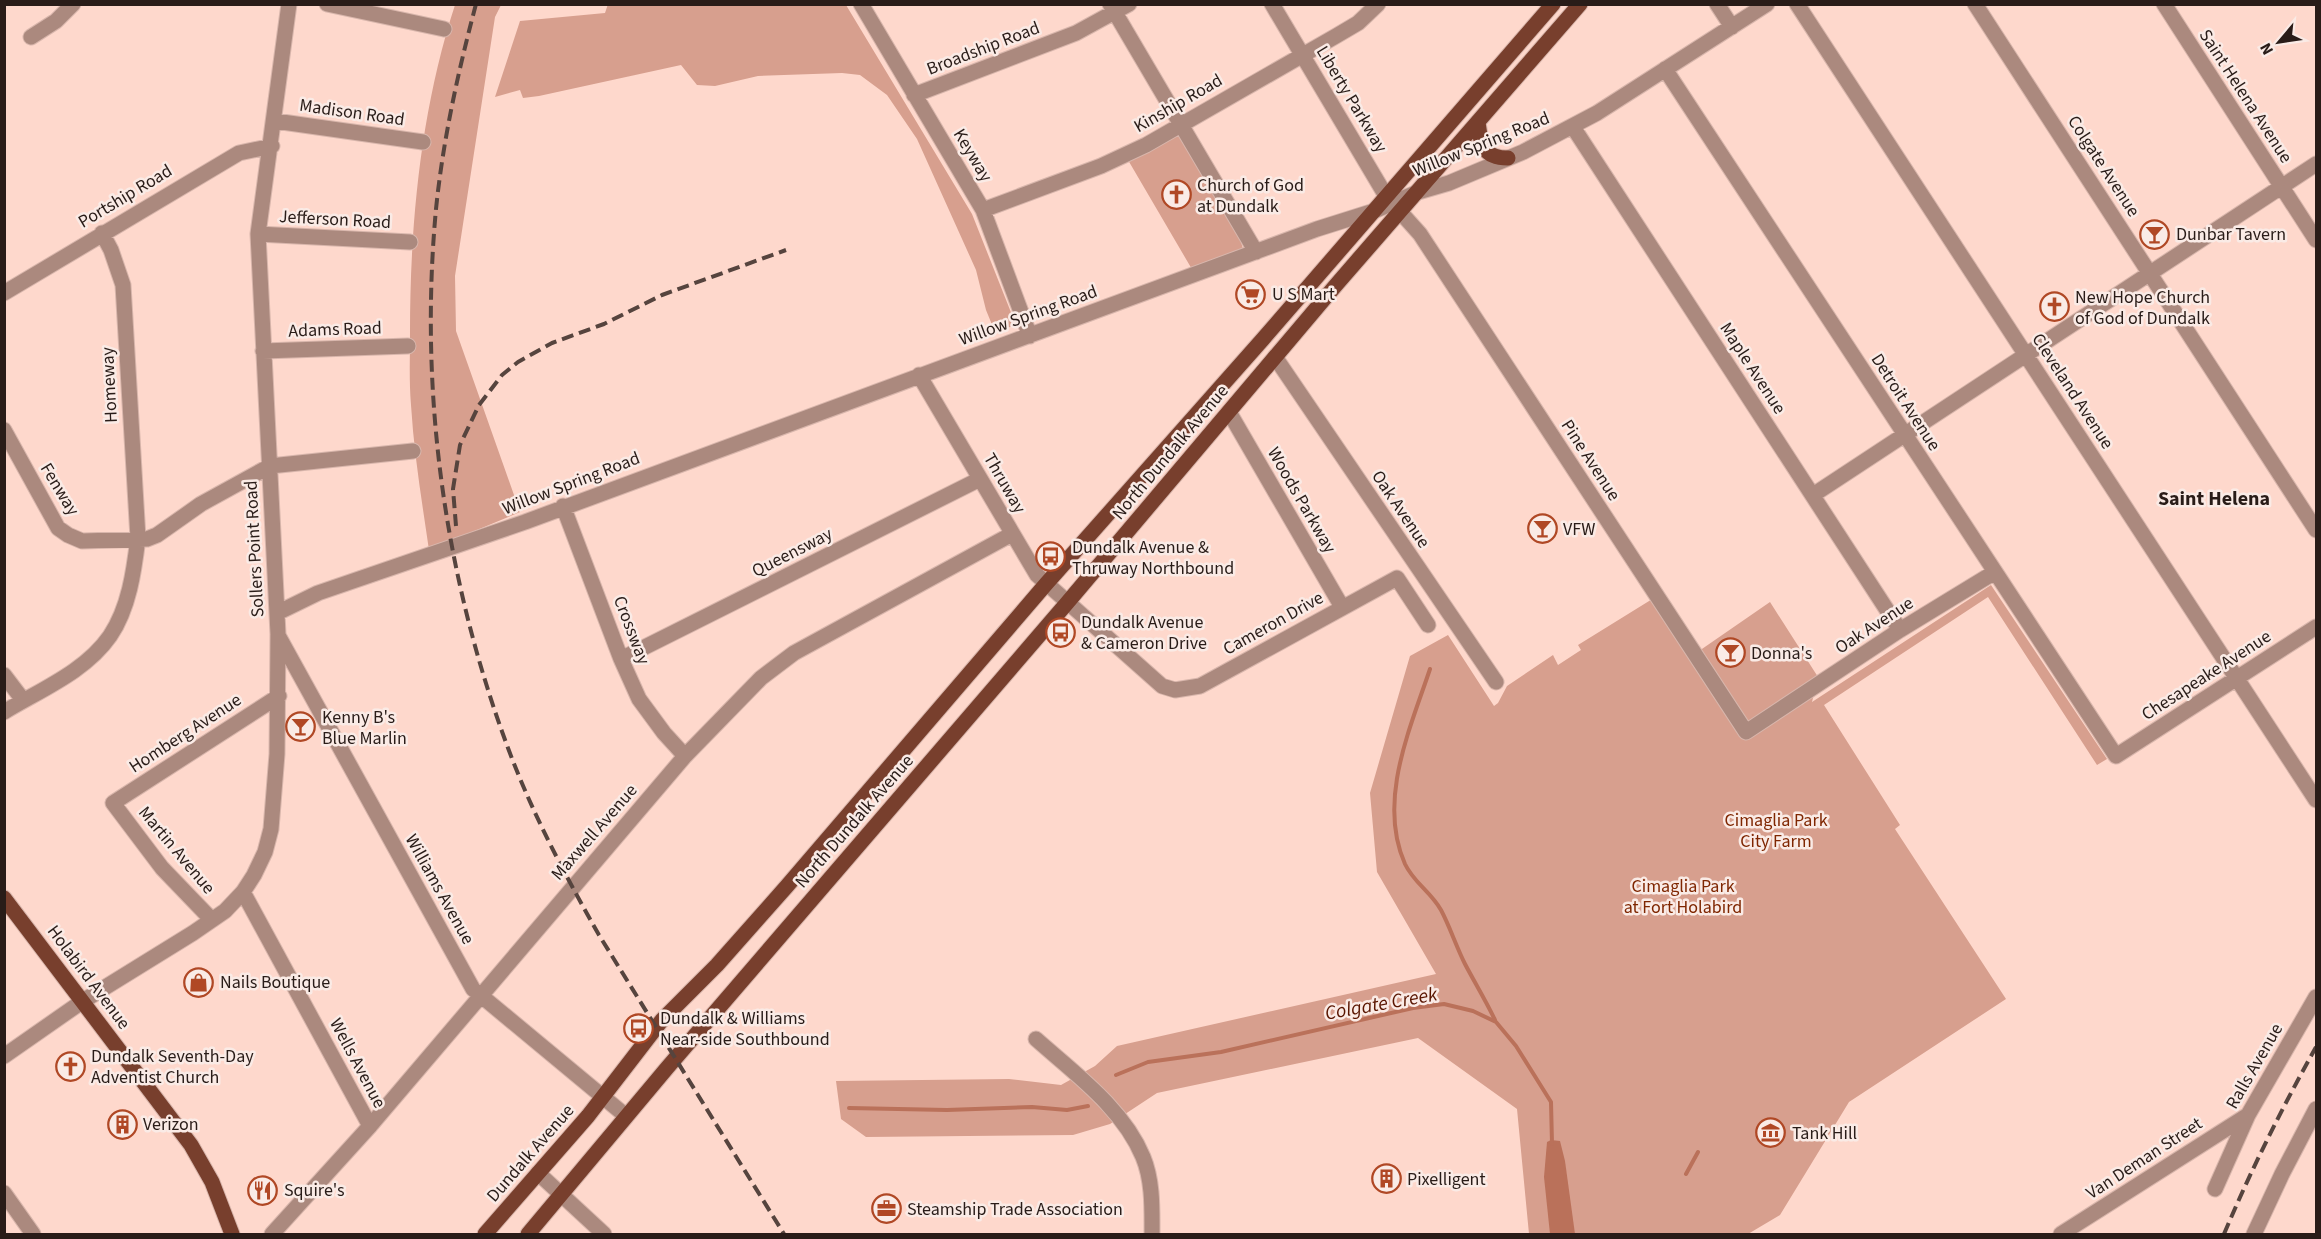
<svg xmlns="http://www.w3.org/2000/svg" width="2321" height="1239" font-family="'Source Sans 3',sans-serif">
	<rect width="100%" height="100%" fill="#fed8cc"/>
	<path fill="#d79f8e" d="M608,4L846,5L972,214L1016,325L995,332L986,310L976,270L917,139L887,95L860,75L842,73L758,76L715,86L697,85L681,65L539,96L523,98L520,90L495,97L520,21L605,13Z
		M455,5H501L495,17L455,276L456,331L520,512L429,550C422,502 414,454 411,405C409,381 410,357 410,332C410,223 421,109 455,5Z
		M1171,136L1180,137L1240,238L1243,249L1193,271L1128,160Z
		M1991,585L2107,759L2097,765L1988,597L1824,705L1900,825L1895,829L2006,999L1849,1102L1780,1215L1748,1234H1529L1517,1109L1418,1038L1157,1093L1110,1124L1073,1135L866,1137L841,1119L836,1081L1009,1079L1061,1085L1095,1066L1117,1046L1436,974L1377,872L1370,793L1410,656L1448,635L1494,706L1498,703L1507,686L1553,655L1558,665L1581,650L1578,645L1662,593L1699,651L1770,602L1818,677L1812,702Z"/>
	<path fill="#ba715a" d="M1551,1140L1560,1141L1565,1161L1575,1234H1550L1544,1177L1547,1142Z"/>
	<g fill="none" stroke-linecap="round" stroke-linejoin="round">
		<path stroke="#ba715a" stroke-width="4" d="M1430,669C1410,729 1377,801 1405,864C1414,883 1430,891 1441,910C1450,927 1456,946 1465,964C1475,983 1486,1001 1495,1020
			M1116,1075L1148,1062L1221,1052L1413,1008L1444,1004L1473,1011L1496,1022L1516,1046L1551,1102L1552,1144
			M849,1108L947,1110L1032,1107L1067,1110L1088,1106
			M1686,1174L1698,1152"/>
		<defs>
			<path id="minor" d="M327,4L444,29
				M861,4L983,210L1030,336
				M1110,4L1256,252
				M1272,4L1386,196L1420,234L1746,732L1900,630L1995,572
				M1717,4L1732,27
				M1797,4L2316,800
				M1975,4L2316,530
				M2164,4L2316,240
				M31,37L56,21L73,4
				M1665,69L2116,756L2316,627
				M914,95L1076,33L1129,4
				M275,121L423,142
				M1573,127L1900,630
				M983,210L1101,166L1146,145L1336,36L1358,23L1378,4
				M258,234L410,242
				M4,293L239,153L272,146
				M263,351L408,346
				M1275,357L1496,682
				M919,375L1037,575L1162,686L1175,690L1200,686L1397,578L1428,625
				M1229,412L1342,607
				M4,430L58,528L68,535L82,541L147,539L157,535L201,504L270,466L413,451
				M1813,495L2316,164
				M563,506L621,659L639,699L664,733L685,756
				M277,613L318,593L525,522L1317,229L1374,211L1418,192L1449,183L1523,152L1597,113L1767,4
				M279,637L473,989L626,1116
				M621,659L980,479
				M4,675L23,700
				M4,712C40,690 85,672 110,636C129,608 134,571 138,538L123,285L111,250L102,233
				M243,892L370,1126
				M212,920L162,868L113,803L279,696
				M1036,1039C1074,1073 1123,1108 1143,1157C1153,1181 1152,1209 1152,1234
				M4,1056L83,1001L193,933L225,911L243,892L254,875L265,852L271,829L277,754L278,634L258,234L289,4
				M538,1173L604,1234
				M2215,1189L2248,1115L2316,997
				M4,1193L33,1234
				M272,1234L370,1126L685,756L761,678L794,653L1012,534
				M2061,1234L2248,1115
				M2254,1234L2282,1174L2316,1109"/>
			<path id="major" d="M1478,122C1481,144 1482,158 1508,158
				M4,898L191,1145L212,1182L232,1234
				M485,1234L588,1116L662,1020L717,965L787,886L1046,584L1263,339L1553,4
				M528,1234L667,1068L1067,603L1336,285L1580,4"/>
		</defs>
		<use href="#minor" stroke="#d8b6ac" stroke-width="17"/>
		<use href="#major" stroke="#d8b6ac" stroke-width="17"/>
		<use href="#minor" stroke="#ab897e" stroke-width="15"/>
		<use href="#major" stroke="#783f2d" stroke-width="15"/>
		<path stroke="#56443e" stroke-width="4" stroke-dasharray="12 6" stroke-linecap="butt" d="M476,4C458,72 443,140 436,209C419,391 444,576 508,748C532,813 565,875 599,935L784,1234
			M456,526L453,489L460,445L479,405L502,375L518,362L552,343L604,324L662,295L786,250
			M2224,1234C2251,1170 2282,1108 2316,1047"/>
	</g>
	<defs>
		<symbol id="church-ring" viewBox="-11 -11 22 22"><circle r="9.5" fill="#faebe6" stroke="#b04825" stroke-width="1.5"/><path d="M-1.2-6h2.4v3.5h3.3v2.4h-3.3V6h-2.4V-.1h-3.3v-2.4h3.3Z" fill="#b04825"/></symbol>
		<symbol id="bar-ring" viewBox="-11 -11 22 22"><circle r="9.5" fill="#faebe6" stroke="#b04825" stroke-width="1.5"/><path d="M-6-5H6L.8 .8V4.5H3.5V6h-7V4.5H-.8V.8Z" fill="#b04825"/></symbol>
		<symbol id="supermarket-ring" viewBox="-11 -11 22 22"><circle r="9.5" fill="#faebe6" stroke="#b04825" stroke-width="1.5"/><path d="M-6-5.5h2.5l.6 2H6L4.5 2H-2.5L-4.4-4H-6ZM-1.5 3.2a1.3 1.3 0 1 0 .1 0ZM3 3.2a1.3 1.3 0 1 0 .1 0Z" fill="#b04825"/></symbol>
		<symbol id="bus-ring" viewBox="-11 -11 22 22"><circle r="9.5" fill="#faebe6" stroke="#b04825" stroke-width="1.5"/><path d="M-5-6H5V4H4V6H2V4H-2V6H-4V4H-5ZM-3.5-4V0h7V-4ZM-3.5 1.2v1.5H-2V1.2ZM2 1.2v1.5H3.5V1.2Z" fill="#b04825"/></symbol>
		<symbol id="shop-ring" viewBox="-11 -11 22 22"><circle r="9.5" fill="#faebe6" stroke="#b04825" stroke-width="1.5"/><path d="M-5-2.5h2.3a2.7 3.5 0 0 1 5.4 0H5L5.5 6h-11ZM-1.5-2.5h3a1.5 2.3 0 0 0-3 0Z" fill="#b04825"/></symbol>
		<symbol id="building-ring" viewBox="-11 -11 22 22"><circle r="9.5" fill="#faebe6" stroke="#b04825" stroke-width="1.5"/><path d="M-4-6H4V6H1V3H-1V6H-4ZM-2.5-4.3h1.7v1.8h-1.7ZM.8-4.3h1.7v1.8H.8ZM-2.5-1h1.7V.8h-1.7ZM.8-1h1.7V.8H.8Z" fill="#b04825"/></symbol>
		<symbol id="museum-ring" viewBox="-11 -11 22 22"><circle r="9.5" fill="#faebe6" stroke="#b04825" stroke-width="1.5"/><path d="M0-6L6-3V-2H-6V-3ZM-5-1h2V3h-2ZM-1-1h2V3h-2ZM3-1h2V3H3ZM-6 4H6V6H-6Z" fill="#b04825"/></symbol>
		<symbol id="restaurant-ring" viewBox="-11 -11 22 22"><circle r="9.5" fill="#faebe6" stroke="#b04825" stroke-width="1.5"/><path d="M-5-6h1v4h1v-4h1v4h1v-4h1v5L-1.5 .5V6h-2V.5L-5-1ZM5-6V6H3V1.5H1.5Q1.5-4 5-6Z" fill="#b04825"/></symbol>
		<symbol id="office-ring" viewBox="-11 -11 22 22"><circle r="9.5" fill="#faebe6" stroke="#b04825" stroke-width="1.5"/><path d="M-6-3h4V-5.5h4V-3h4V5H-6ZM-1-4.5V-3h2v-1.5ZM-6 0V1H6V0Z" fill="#b04825"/></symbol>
	</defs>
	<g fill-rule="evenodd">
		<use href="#church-ring" x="1160" y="178" width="33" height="33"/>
		<use href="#bar-ring" x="2138" y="218" width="33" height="33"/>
		<use href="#supermarket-ring" x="1234" y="278" width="33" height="33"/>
		<use href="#church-ring" x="2038" y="290" width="33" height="33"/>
		<use href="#bar-ring" x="1526" y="512" width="33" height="33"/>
		<use href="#bus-ring" x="1034" y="540" width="33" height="33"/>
		<use href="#bus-ring" x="1044" y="616" width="33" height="33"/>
		<use href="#bar-ring" x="1714" y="636" width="33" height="33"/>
		<use href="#bar-ring" x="284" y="710" width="33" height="33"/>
		<use href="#shop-ring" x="182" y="966" width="33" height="33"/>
		<use href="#bus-ring" x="622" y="1012" width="33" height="33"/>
		<use href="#church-ring" x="54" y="1050" width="33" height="33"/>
		<use href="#building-ring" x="106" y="1108" width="33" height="33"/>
		<use href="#museum-ring" x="1754" y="1116" width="33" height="33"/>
		<use href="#building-ring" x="1370" y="1162" width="33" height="33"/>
		<use href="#restaurant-ring" x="246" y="1174" width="33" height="33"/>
		<use href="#office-ring" x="870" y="1192" width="33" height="33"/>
	</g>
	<g text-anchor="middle" stroke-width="5" stroke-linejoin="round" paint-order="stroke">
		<g font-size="18" fill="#291c18" stroke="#faebe6">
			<text transform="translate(983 48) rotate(-21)" y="6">Broadship Road</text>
			<text transform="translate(2246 96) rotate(57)" y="6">Saint Helena Avenue</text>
			<text transform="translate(1352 99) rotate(59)" y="6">Liberty Parkway</text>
			<text transform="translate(1178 103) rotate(-30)" y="6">Kinship Road</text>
			<text transform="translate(352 112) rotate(8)" y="6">Madison Road</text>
			<text transform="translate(1481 144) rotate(-22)" y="6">Willow Spring Road</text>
			<text transform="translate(973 155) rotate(59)" y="6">Keyway</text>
			<text transform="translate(2104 166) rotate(57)" y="6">Colgate Avenue</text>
			<text transform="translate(125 196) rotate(-31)" y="6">Portship Road</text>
			<text transform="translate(335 219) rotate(3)" y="6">Jefferson Road</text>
			<text transform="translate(1028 315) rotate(-20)" y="6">Willow Spring Road</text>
			<text transform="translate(335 329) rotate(-2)" y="6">Adams Road</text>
			<text transform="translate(1753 368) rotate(57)" y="6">Maple Avenue</text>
			<text transform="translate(109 385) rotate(-93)" y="6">Homeway</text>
			<text transform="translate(2073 391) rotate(57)" y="6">Cleveland Avenue</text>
			<text transform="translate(1906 402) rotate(57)" y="6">Detroit Avenue</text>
			<text transform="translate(1170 452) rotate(-50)" y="6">North Dundalk Avenue</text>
			<text transform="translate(1591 460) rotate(57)" y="6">Pine Avenue</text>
			<text transform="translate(571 483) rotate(-21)" y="6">Willow Spring Road</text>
			<text transform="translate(1005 483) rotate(60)" y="6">Thruway</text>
			<text transform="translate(60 489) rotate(59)" y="6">Fenway</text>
			<text transform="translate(1302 500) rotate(60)" y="6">Woods Parkway</text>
			<text transform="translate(1401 509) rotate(56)" y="6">Oak Avenue</text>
			<text transform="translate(254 549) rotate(-93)" y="6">Sollers Point Road</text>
			<text transform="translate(792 552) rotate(-27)" y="6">Queensway</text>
			<text transform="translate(1273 623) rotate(-29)" y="6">Cameron Drive</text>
			<text transform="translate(1874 625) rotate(-33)" y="6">Oak Avenue</text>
			<text transform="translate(632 630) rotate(69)" y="6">Crossway</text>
			<text transform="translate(2206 675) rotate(-33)" y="6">Chesapeake Avenue</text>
			<text transform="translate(185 733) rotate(-33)" y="6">Homberg Avenue</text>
			<text transform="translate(854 821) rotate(-49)" y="6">North Dundalk Avenue</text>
			<text transform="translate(594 832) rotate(-49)" y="6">Maxwell Avenue</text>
			<text transform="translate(177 850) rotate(50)" y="6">Martin Avenue</text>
			<text transform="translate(440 889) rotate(61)" y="6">Williams Avenue</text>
			<text transform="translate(89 977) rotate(53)" y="6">Holabird Avenue</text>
			<text transform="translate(358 1063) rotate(62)" y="6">Wells Avenue</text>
			<text transform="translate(2254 1066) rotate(-60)" y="6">Ralls Avenue</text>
			<text transform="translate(530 1153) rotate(-49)" y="6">Dundalk Avenue</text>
			<text transform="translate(2144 1158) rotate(-33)" y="6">Van Deman Street</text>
		</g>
		<g font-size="18" fill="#291c18" stroke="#faebe6" text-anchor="start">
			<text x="1197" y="191">Church of God<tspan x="1197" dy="21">at Dundalk</tspan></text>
			<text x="2176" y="240">Dunbar Tavern</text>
			<text x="1272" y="300">U S Mart</text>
			<text x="2075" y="303">New Hope Church<tspan x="2075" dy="21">of God of Dundalk</tspan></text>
			<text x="1563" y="535">VFW</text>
			<text x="1072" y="553">Dundalk Avenue &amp;<tspan x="1072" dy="21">Thruway Northbound</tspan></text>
			<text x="1081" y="628">Dundalk Avenue<tspan x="1081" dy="21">&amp; Cameron Drive</tspan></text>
			<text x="1751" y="659">Donna's</text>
			<text x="322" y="723">Kenny B's<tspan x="322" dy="21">Blue Marlin</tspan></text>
			<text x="220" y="988">Nails Boutique</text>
			<text x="660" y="1024">Dundalk &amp; Williams<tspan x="660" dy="21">Near-side Southbound</tspan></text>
			<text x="91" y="1062">Dundalk Seventh-Day<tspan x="91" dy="21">Adventist Church</tspan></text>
			<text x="143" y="1130">Verizon</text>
			<text x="1792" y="1139">Tank Hill</text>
			<text x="1407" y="1185">Pixelligent</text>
			<text x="284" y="1196">Squire's</text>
			<text x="907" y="1215">Steamship Trade Association</text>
		</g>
		<g font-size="18" fill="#7f2601" stroke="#faebe6">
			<text x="1776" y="826">Cimaglia Park<tspan x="1776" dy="21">City Farm</tspan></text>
			<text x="1683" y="892">Cimaglia Park<tspan x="1683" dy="21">at Fort Holabird</tspan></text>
		</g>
		<g font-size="20" font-weight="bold" fill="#291c18" stroke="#faebe6">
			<text x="2214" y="505">Saint Helena</text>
		</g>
		<g font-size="20" font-style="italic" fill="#591500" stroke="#faebe6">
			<text transform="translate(1381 1003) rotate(-10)" y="7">Colgate Creek</text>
		</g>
	</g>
	<rect width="2321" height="1239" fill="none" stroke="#291c18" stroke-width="12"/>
	<g transform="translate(2279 42) rotate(241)" stroke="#faebe6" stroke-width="4.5" paint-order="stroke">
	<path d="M0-4.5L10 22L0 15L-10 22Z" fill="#291c18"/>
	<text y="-9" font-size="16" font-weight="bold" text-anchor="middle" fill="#291c18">N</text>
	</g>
</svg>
